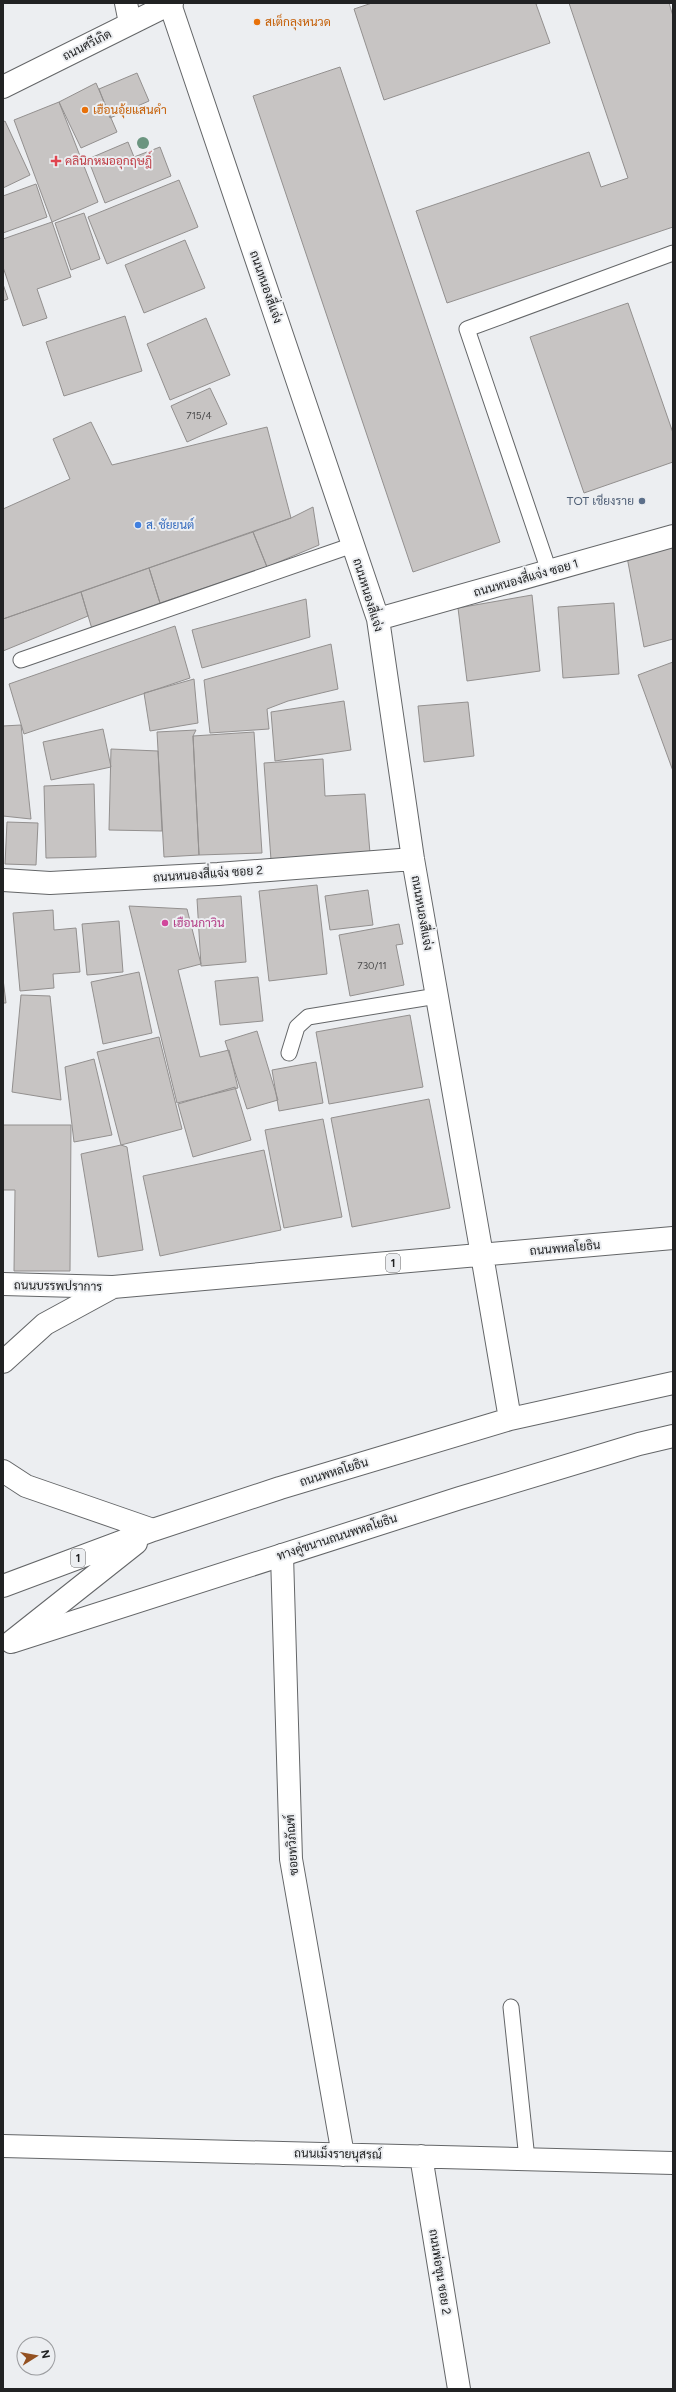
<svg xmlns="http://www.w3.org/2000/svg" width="676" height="2392" font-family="Figtree,Sarabun,sans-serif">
	<rect width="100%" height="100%" fill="#eceef1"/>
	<path fill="#c7c4c3" stroke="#93908f" d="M372,3H540L536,4L550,43L384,100L354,9Z
		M569,3H669L673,16V227L447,303L416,211L589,152L601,187L628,178Z
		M340,67L500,542L413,572L253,96Z
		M137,73L149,101L110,118L99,89Z
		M96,83L117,132L81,148L59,102Z
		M59,102L98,202L52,222L14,120Z
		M5,121L30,175L3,188V122Z
		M128,142L134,157L160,147L171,176L105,203L88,159Z
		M179,180L198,227L107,264L88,217Z
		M36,184L47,217L3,233V196Z
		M84,213L100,259L71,270L55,223Z
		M52,222L71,277L37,289L47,318L23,326L3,267V239Z
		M185,240L205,288L144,313L125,265Z
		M3,284L8,299L3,301Z
		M628,303L673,433V462L584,493L530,337Z
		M125,316L142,371L64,396L46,342Z
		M206,318L230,375L170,400L147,344Z
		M210,388L227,424L187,442L171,406Z
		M91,422L112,465L267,427L291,518L3,619V509L70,479L53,439Z
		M313,507L319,545L267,567L253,532L291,518Z
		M253,532L267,567L160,603L149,568Z
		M673,545V639L644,647L627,557Z
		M149,568L160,603L92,629L81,592Z
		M81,592L88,616L3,651V619Z
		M532,595L540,671L467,681L458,608Z
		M306,599L310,637L202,668L192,630Z
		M614,603L619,674L563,678L558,607Z
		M175,626L190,678L24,734L9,684Z
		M331,644L338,689L288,701L267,709L269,729L210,733L204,680Z
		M673,662V771L638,675Z
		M194,679L198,723L150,731L144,693Z
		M344,701L351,750L275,761L271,712Z
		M468,702L474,756L424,762L418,706Z
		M21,725L31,819L3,816V726Z
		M103,729L111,767L51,780L43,742Z
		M196,730L193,736L199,855L164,857L157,732Z
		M254,732L262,853L199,855L193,736Z
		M111,749L158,751L162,831L109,830Z
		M323,759L325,796L365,794L370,853L271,860L264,763Z
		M94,784L96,857L46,858L44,786Z
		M7,822L38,823L36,865L5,864Z
		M317,885L327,974L269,981L259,891Z
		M368,890L373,925L330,930L325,896Z
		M241,896L246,962L201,966L197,899Z
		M129,906L187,909L201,964L178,970L200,1057L229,1050L238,1088L177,1103Z
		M53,910L54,930L76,928L80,972L53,974L54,988L20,991L13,913Z
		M119,921L123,972L87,975L82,924Z
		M399,924L403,944L396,945L404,985L350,996L339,935Z
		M139,972L152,1033L103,1044L91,982Z
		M258,977L263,1021L220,1025L215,981Z
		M3,979L6,1003H3Z
		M21,995L50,996L61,1100L12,1092Z
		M410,1015L423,1087L329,1104L316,1032Z
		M257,1031L278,1100L247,1109L225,1041Z
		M159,1037L182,1129L121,1145L97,1052Z
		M94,1059L112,1135L74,1142L65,1067Z
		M316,1062L323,1103L279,1111L272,1070Z
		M235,1087L251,1140L193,1157L178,1104Z
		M429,1099L450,1208L352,1227L331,1118Z
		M323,1119L342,1217L284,1228L265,1130Z
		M3,1125H71L70,1271H14L15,1190H3Z
		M121,1145L127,1147L143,1250L98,1257L81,1154Z
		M264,1150L281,1230L160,1256L143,1176Z"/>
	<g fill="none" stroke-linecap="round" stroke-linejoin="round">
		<defs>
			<path id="service" d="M549,571L467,329L673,253
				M21,660L353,545
				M289,1053L297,1027L308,1017L437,996
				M511,2007L527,2159"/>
			<path id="minor" d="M170,4L378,619L413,859L482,1255
				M378,619L673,536
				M3,880L50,883L218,874L413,859
				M282,1555L291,1859L343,2155
				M3,2146L673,2163
				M421,2156L459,2389"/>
			<path id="tertiary" d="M126,3L130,23
				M3,87L172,3"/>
			<path id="secondary" d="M3,1284L113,1287
				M14,1641L460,1498L639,1444L673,1436"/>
			<path id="primary" d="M482,1255L510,1419
				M3,1362L45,1324L113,1287L673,1238
				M3,1471L26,1486L153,1530
				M3,1586L153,1530L280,1488L510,1419L673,1383
				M11,1642L136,1543"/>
		</defs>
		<use href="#service" stroke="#646668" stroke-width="17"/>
		<use href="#minor" stroke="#646668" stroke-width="24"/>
		<use href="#tertiary" stroke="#646668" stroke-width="24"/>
		<use href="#secondary" stroke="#646668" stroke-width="24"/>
		<use href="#primary" stroke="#646668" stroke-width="24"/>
		<use href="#service" stroke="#fff" stroke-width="15"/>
		<use href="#minor" stroke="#fff" stroke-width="22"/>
		<use href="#tertiary" stroke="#fff" stroke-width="22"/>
		<use href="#secondary" stroke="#fff" stroke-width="22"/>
		<use href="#primary" stroke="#fff" stroke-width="22"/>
	</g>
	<circle fill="#6b9580" cx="143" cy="143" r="6"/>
	<g fill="#e8710a" stroke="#eceef1" stroke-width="1.5">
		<circle cx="257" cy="22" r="4"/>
		<circle cx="85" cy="110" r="4"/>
	</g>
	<path fill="#e0444e" stroke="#eceef1" stroke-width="1.5" d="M54 155h4v4h4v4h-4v4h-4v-4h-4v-4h4z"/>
	<circle fill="#5c6f8a" stroke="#eceef1" stroke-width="1.5" cx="642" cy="501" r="4"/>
	<circle fill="#3f7fe0" stroke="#eceef1" stroke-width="1.5" cx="138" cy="525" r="4"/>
	<circle fill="#d1479c" stroke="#eceef1" stroke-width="1.5" cx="165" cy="923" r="4"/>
	<g text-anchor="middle" stroke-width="4" stroke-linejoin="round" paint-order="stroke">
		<g font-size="10" fill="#4a4a4b">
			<text x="199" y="419">715/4</text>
			<text x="372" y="969">730/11</text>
		</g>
		<g fill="#eceef1" stroke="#5e5f61" stroke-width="1">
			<rect x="386" y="1254" width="14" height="18" rx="3"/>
			<rect x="71" y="1549" width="14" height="18" rx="3"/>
		</g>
		<g font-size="11" font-weight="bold" fill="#212223">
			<text x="393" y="1267">1</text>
			<text x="78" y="1562">1</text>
		</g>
		<g font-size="12" fill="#c56008" stroke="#eceef1" text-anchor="start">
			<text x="265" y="26">สเต็กลุงหนวด</text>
			<text x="93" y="114">เฮือนอุ้ยแสนคำ</text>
		</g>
		<g font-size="12" fill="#212223" stroke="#eceef1">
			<text transform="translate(87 45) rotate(-27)" y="4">ถนนศรีเกิด</text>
			<text transform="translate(266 287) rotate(71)" y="4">ถนนหนองสี่แจ่ง</text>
			<text transform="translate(526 578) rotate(-16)" y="4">ถนนหนองสี่แจ่ง ซอย 1</text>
			<text transform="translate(368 595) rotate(73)" y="4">ถนนหนองสี่แจ่ง</text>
			<text transform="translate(208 874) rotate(-4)" y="4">ถนนหนองสี่แจ่ง ซอย 2</text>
			<text transform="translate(422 913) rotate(80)" y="4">ถนนหนองสี่แจ่ง</text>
			<text transform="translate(565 1248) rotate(-5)" y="4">ถนนพหลโยธิน</text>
			<text transform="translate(58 1286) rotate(1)" y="4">ถนนบรรพปราการ</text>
			<text transform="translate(334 1472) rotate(-17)" y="4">ถนนพหลโยธิน</text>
			<text transform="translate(337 1537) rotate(-18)" y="4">ทางคู่ขนานถนนพหลโยธิน</text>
			<text transform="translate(292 1845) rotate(-94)" y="4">ซอยทวิภัณฑ์</text>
			<text transform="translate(338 2154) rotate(1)" y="4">ถนนเม็งรายนุสรณ์</text>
			<text transform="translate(440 2272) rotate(81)" y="4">ถนนพ่อขุน ซอย 2</text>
		</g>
		<g font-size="12" fill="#be3a42" stroke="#eceef1" text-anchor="start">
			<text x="65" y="165">คลินิกหมออุกฤษฎิ์</text>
		</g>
		<g font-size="12" fill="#4e5e75" stroke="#eceef1" text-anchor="end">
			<text x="634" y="505">TOT เชียงราย</text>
		</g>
		<g font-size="12" fill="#366cbe" stroke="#eceef1" text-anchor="start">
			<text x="146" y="529">ส. ชัยยนต์</text>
		</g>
		<g font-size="12" fill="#b23c85" stroke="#eceef1" text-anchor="start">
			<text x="173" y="927">เฮือนกาวิน</text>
		</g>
	</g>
	<rect width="676" height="2392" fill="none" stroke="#212223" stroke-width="8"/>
	<g transform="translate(36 2356) rotate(79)"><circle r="19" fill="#eceef1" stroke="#9b9c9f"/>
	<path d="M0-3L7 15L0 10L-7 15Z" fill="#945121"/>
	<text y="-6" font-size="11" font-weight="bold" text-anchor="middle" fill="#212223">N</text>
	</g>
</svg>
